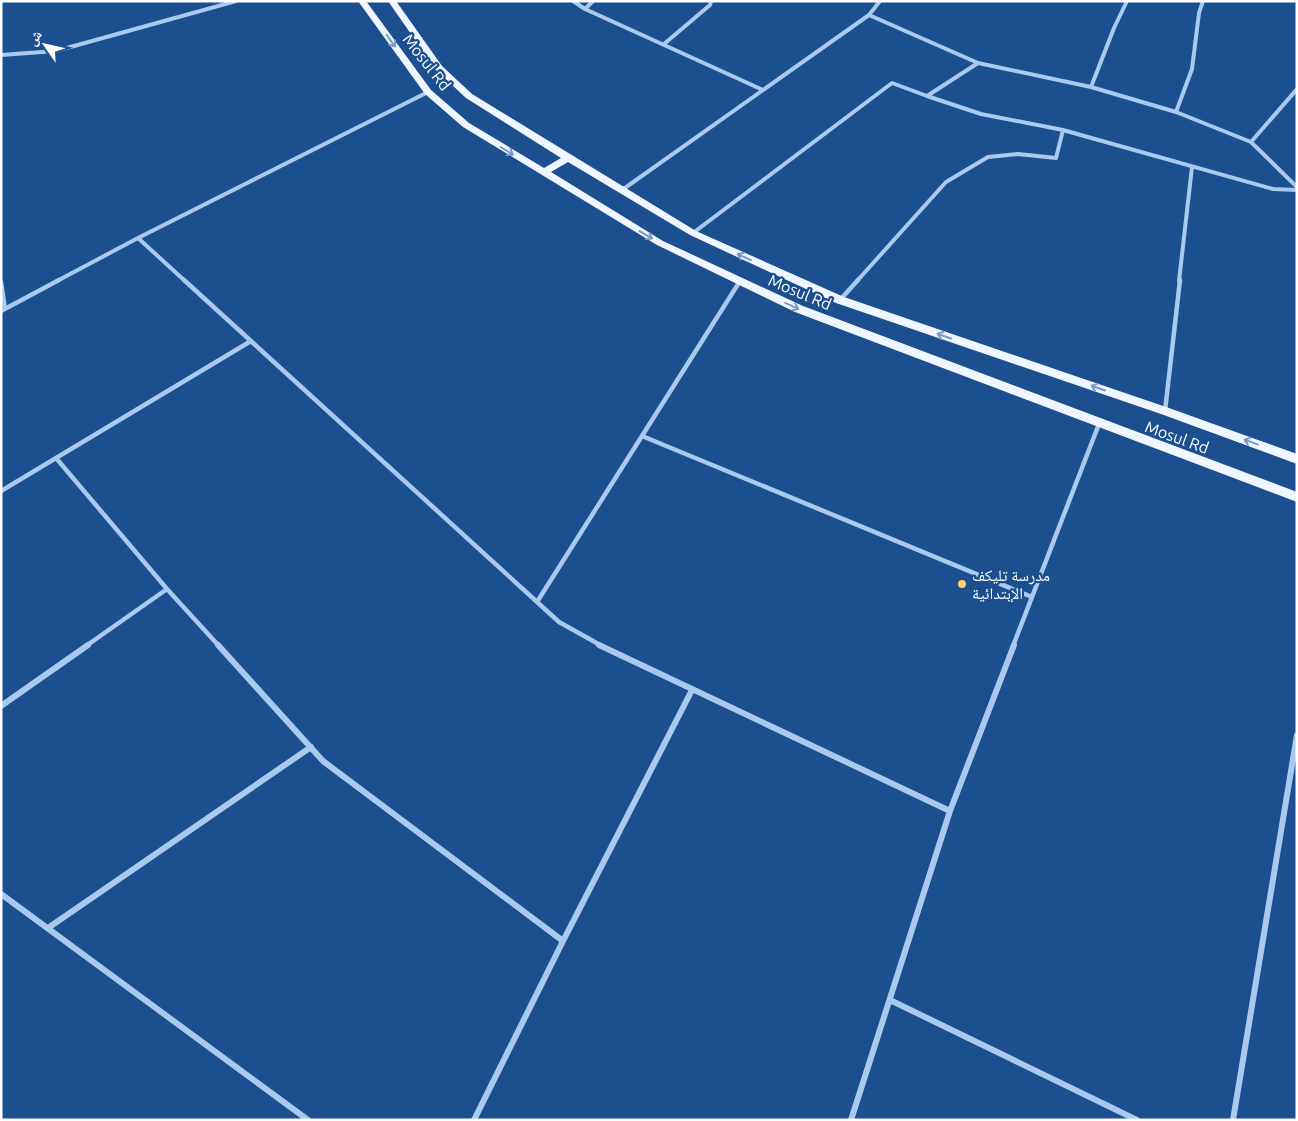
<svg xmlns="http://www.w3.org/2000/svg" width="1298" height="1121" font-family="Ubuntu,'Noto Naskh Arabic',sans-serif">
	<rect width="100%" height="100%" fill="#1b4f8f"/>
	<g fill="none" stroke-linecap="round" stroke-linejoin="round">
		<path stroke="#a9c9ee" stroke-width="4" d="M573,1L585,9L763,90
			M585,9L593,1
			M869,15L978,63L1091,87L1176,112L1251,142
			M664,44L710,5L711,1
			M1,55L56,51L236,1
			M1091,87L1114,28L1127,1
			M1297,89L1251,142L1297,187
			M927,96L981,114L1063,130L1273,189L1297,190
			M1176,112L1192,69L1199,13L1203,1
			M622,190L869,15L880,1
			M693,233L892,83L927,96L978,63
			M138,238L185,281
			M57,281L138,238L428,92
			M857,281L946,182L988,157L1018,154L1056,158L1063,130
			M1179,281L1192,167"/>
		<path stroke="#a9c9ee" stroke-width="4.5" d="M184,280L559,622L602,646
			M1,282L5,309
			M840,300L858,280
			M1,311L59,280
			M1165,411L1180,280
			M642,436L1032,597
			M56,458L167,589L219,646
			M1,491L251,341
			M537,602L740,281
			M86,646L167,589
			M1013,646L1099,424"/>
		<path stroke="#a9c9ee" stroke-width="6" d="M218,645L323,761L563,941
			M599,645L950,811
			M1,706L88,645
			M1,894L308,1120
			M48,928L311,747
			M890,1000L1137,1120
			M474,1120L563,941L692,690
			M851,1120L950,811L1014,645
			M1233,1120L1297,735"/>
		<path fill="#f0f6ff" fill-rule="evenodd" d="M358,1H366L431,90L469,123L544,168L561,158L466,98L436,70L388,1H396L442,66L472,94L696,231L844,297L1169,408L1297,454V464L1161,414L836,303L690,235L568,162L551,172L663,241L803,306L1297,492V502L795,312L657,245L463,127L425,94Z"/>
	</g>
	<defs><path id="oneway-shaft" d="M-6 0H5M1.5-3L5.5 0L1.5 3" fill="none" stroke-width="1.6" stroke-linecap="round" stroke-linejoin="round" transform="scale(1.25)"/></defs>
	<g stroke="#7b9ac1">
		<use href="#oneway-shaft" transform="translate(391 41) rotate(54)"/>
		<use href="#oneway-shaft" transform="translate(507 151) rotate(32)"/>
		<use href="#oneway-shaft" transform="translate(646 235) rotate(31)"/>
		<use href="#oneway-shaft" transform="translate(744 257) rotate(-155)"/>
		<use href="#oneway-shaft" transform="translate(792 306) rotate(25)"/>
		<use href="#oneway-shaft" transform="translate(944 336) rotate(-161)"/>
		<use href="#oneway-shaft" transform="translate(1098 388) rotate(-161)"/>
		<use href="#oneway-shaft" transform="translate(1251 442) rotate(-160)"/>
	</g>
	<circle fill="#ffd166" stroke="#1b4f8f" stroke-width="2" cx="962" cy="584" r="5"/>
	<g text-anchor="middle" stroke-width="4.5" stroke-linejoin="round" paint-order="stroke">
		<g font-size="16" fill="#fff" stroke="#1b4f8f">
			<text transform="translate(427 62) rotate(52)" y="6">Mosul Rd</text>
			<text transform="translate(800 292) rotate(23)" y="6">Mosul Rd</text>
			<text transform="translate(1177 437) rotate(20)" y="6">Mosul Rd</text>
		</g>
		<g font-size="16" fill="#fff" stroke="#1b4f8f" text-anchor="start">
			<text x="972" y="581">مدرسة تليكف<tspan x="972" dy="18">الإبتدائية</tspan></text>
		</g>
	</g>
	<rect width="1298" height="1121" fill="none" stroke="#ffffff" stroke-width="5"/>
	<g transform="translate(45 45) rotate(304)" stroke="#1b4f8f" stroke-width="4" paint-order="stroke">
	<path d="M0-4L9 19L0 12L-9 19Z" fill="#ffffff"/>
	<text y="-8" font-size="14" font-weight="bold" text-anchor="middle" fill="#ffffff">ش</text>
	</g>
</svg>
